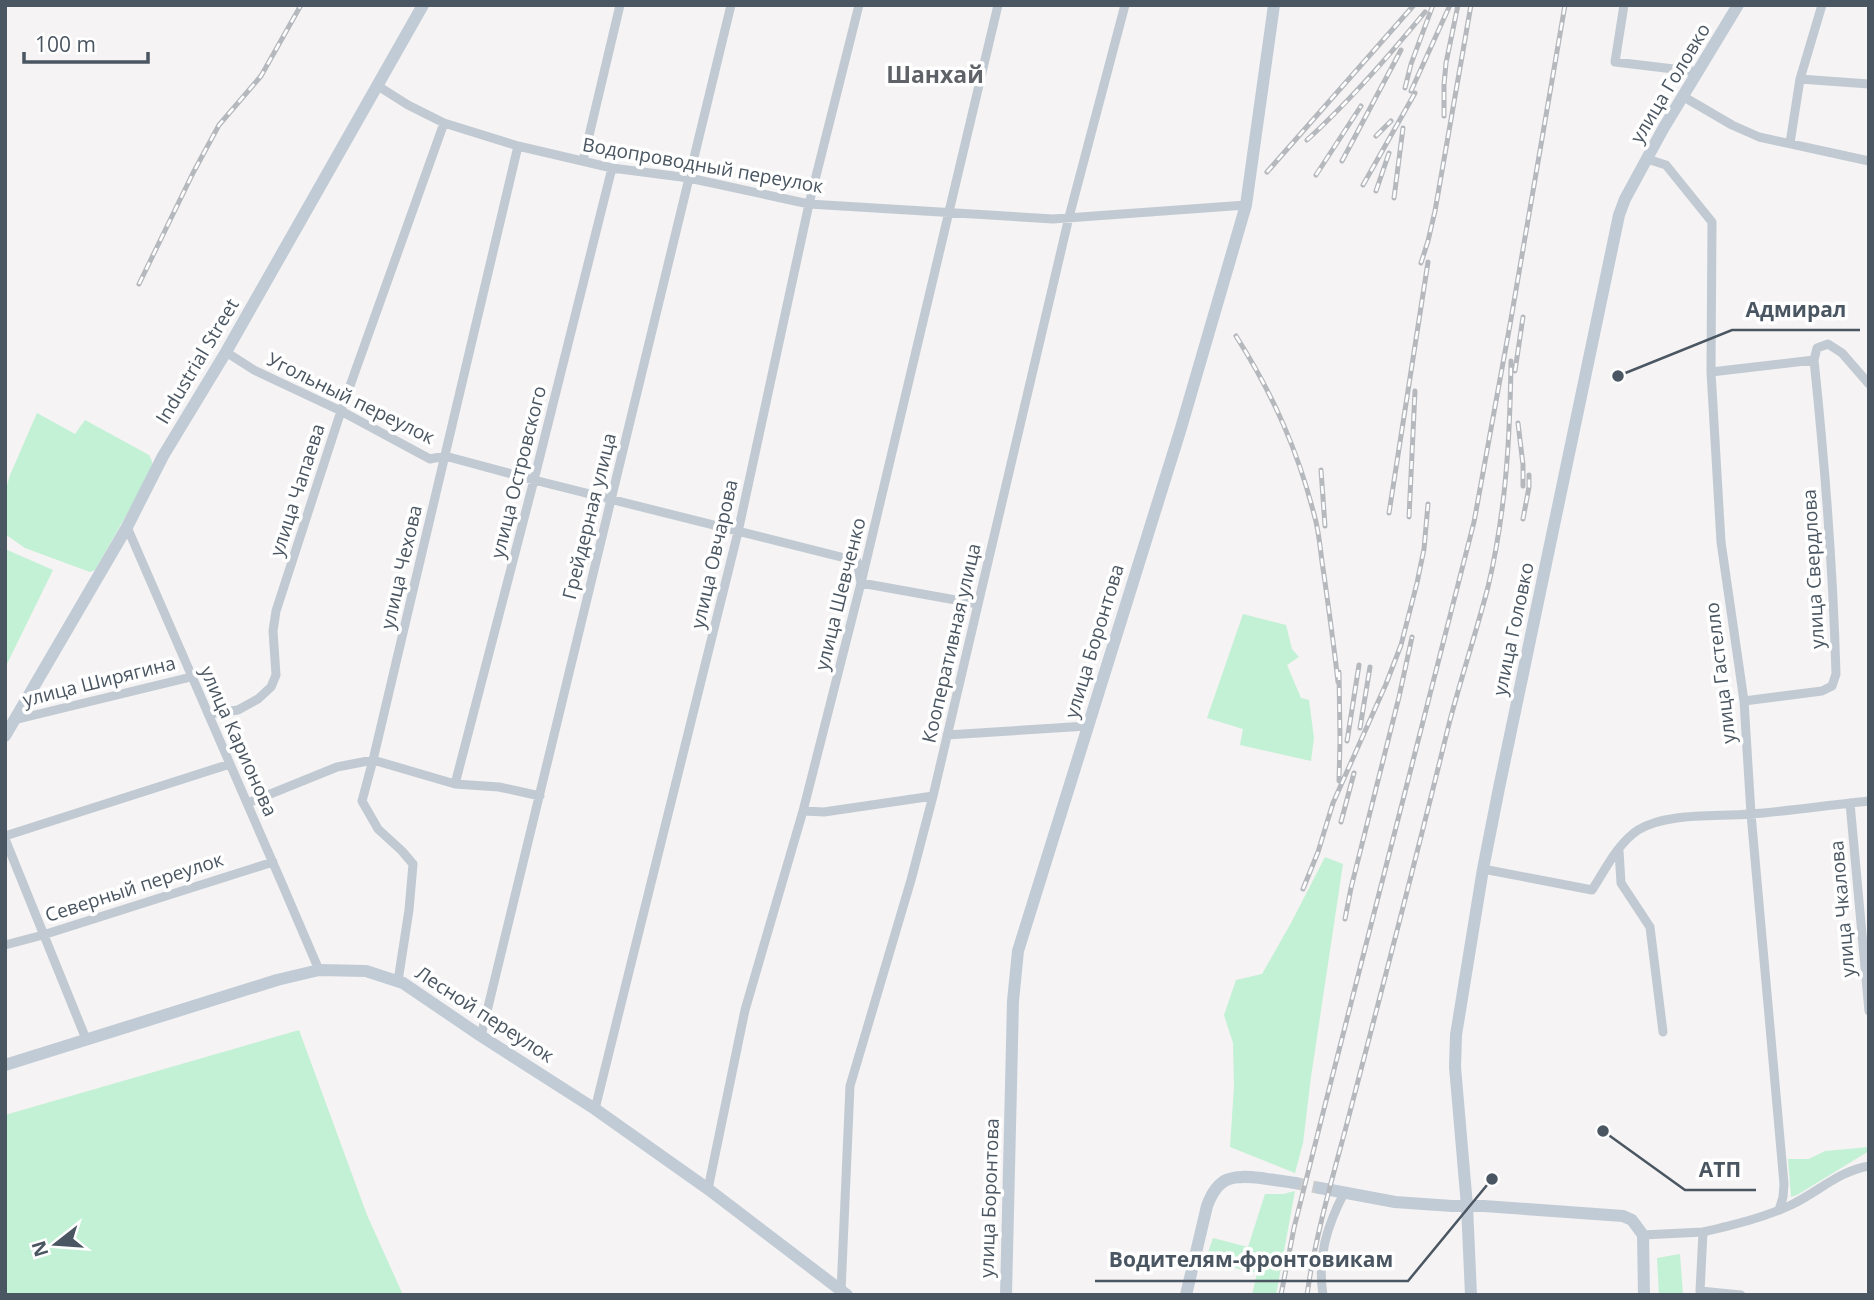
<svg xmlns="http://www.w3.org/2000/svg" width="1874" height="1300" font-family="'Open Sans',sans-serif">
	<rect width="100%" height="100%" fill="#f5f3f3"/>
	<path fill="#c3f1d5" d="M37,413L75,434L85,420L149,455L152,461V470L95,570L90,572L25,548L5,534V492L10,475Z
		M5,549L53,570L5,668Z
		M1243,614L1286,625L1292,649L1299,657L1287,665L1301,698L1309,700L1314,738L1311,761L1240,745L1243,729L1207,718Z
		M1325,857L1343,864L1311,1077L1303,1143L1295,1173L1230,1147L1234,1086L1233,1043L1224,1015L1236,980L1262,974L1291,923Z
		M299,1030L367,1215L403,1295H5V1115Z
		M1869,1147V1151L1797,1195L1791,1197L1788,1159H1809L1825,1151Z
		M1295,1191L1276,1295H1252L1257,1273L1205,1261L1213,1238L1248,1247L1265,1194H1283Z
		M1680,1254L1683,1295H1659L1657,1258Z"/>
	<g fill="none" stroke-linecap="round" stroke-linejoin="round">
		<path stroke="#caccce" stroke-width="12" stroke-dasharray="12 6" stroke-linecap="butt" d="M1295,1183L1320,1188"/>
		<path stroke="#c1cad2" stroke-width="9" d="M1624,5L1615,62L1699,72
			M1800,79L1869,84
			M378,86L408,105L444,123L518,146L612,168L689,178L809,204L1053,219L1246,205
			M1684,97L1732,125L1759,137L1869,161
			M1790,143L1800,79L1822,5
			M1647,159L1666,165L1712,222L1711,372L1721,542L1744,701L1751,814L1784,1184L1783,1197L1779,1210
			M583,161L620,5
			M226,352L254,370L341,411L430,459L445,456L534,480L857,561L861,583L978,604
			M1711,372L1814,360L1817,348L1828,344L1842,353L1869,384
			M127,527C191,675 256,822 319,970
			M1744,701L1822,691L1832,686L1836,674C1833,569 1825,465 1814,360
			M208,714L238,710L258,699L271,687L276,675L273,631L276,611L341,411L444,123
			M14,720L191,677
			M947,735L1087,726
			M455,784L534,480L612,168
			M248,803L337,767L373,760L455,784L499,787L540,796
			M1850,803L1869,1011
			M803,811L824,812L933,796
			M5,836L230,764
			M5,839L86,1039
			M1619,851L1621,883L1650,927L1663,1032
			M1483,869L1592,890C1605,870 1618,843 1638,830C1667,812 1717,817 1750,814C1790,811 1829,805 1869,801
			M5,945L43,935L273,862
			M398,981L409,910L413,864L402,851L378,829L362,801L373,760L518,146
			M481,1036L731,5
			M595,1109L738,532L809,204L859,5
			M708,1189L745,1010L803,811L861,583L998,5
			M1703,1232C1733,1225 1763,1218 1791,1205C1818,1192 1839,1171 1869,1166
			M1643,1235L1703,1232L1700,1291L1741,1295
			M841,1292L850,1086L911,880L933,796L1069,217L1125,5
			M1323,1295C1317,1257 1327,1226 1344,1193"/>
		<path stroke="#c1cbd6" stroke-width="12" d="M5,736L127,527L163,456L226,352L423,5
			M5,1065L277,980L319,970L366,971L403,983L481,1036L595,1109L708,1189L847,1295
			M1320,1188L1395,1202L1452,1206H1484L1623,1216L1632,1220L1643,1235L1644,1295
			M1006,1295L1013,1001L1018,951L1181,428L1246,205L1274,5
			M1186,1295L1207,1206C1218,1176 1232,1175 1261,1178C1272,1180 1284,1181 1295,1183
			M1471,1295L1467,1206L1455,1067L1456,1035L1483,869L1499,788L1619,215L1625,199L1663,129L1738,5"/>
		<defs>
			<path id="rail" d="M1405,88L1411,64L1433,5
				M1411,91L1450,5
				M1444,116V85L1446,63L1458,5
				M1376,136L1391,121
				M1307,140C1350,101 1388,57 1425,12
				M1342,161L1401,50
				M1267,172L1414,5
				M1316,175L1361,106
				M1363,185L1415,93
				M1376,191L1389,153
				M1394,198L1403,128
				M1421,263L1428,241L1435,211L1471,5
				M139,284L193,173L219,125L261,76L301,5
				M1236,336C1274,396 1299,453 1316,522C1320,539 1321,558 1324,575C1329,611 1334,646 1338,682
				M1515,371L1523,317
				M1518,423L1523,465V486
				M1321,470L1325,526
				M1389,513L1428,262
				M1409,517L1415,391
				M1523,519L1529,487V475
				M1339,672L1340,740L1339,781
				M1360,728L1370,667
				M1347,741L1359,665
				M1341,822L1354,773
				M1303,889L1318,852L1333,803L1386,684L1401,645L1417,583L1424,549L1428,504
				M1345,919L1351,888L1399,697L1412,637
				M1281,1295L1294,1228L1325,1105L1474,522L1511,319L1565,5
				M1307,1295C1316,1230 1336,1167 1352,1104C1385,978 1418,851 1449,724C1461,678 1476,633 1488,587C1506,511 1510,438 1511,361"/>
		</defs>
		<use href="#rail" stroke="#b5b8bd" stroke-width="5"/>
		<use href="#rail" stroke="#fff" stroke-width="2.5" stroke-dasharray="8" stroke-linecap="butt"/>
	</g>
	<g text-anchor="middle" stroke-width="7" stroke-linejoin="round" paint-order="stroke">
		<g font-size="19" fill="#4a5661" stroke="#fff">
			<text transform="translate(1670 83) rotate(-59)" y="7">улица Головко</text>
			<text transform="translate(703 165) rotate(10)" y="7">Водопроводный переулок</text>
			<text transform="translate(197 361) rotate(-59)" y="7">Industrial Street</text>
			<text transform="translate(351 398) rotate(26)" y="7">Угольный переулок</text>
			<text transform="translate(518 472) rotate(-76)" y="7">улица Островского</text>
			<text transform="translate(297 490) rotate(-72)" y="7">улица Чапаева</text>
			<text transform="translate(589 516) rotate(-76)" y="7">Грейдерная улица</text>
			<text transform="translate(714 554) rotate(-77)" y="7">улица Овчарова</text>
			<text transform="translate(401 567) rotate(-77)" y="7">улица Чехова</text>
			<text transform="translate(1813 569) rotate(-93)" y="7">улица Свердлова</text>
			<text transform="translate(840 594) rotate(-76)" y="7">улица Шевченко</text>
			<text transform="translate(1513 629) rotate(-78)" y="7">улица Головко</text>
			<text transform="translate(1094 641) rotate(-73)" y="7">улица Боронтова</text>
			<text transform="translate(951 643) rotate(-77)" y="7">Кооперативная улица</text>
			<text transform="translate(1720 673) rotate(-97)" y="7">улица Гастелло</text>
			<text transform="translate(99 681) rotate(-14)" y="7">улица Ширягина</text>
			<text transform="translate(239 741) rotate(66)" y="7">улица Карионова</text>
			<text transform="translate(134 887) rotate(-18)" y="7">Северный переулок</text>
			<text transform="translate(1842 909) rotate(-95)" y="7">улица Чкалова</text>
			<text transform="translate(485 1014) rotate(33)" y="7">Лесной переулок</text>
			<text transform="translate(989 1198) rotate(-88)" y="7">улица Боронтова</text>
		</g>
		<g font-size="23" font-weight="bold" fill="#5f6368" stroke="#fff">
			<text x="935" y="83">Шанхай</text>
		</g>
	</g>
	<path fill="none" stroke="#4a5661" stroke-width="2.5" d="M1618 376L1732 330H1860M1603 1131L1685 1190H1756M1492 1179L1408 1281H1095"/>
	<g fill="#4a5661" stroke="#fff" stroke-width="2.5">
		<circle cx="1618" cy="376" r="7"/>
		<circle cx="1603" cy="1131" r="7"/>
		<circle cx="1492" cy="1179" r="7"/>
	</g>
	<g font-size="21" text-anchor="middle" font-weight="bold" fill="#4a5661" stroke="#fff" stroke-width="7" stroke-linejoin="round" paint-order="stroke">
		<text x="1796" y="317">Адмирал</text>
		<text x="1720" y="1177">АТП</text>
		<text x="1251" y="1267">Водителям-фронтовикам</text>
	</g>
	<rect width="1874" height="1300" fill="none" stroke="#4a5661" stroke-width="14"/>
	<g transform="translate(56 1244) rotate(253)" stroke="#ffffff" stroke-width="5" paint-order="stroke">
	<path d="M0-5L12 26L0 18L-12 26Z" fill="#4a5661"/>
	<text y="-10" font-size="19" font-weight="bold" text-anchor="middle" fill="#4a5661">N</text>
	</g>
	<path d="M24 52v10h124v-10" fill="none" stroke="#4a5661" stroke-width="3.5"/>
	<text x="35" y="52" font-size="21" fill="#4a5661" stroke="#ffffff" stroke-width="5" paint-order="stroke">100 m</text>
</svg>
